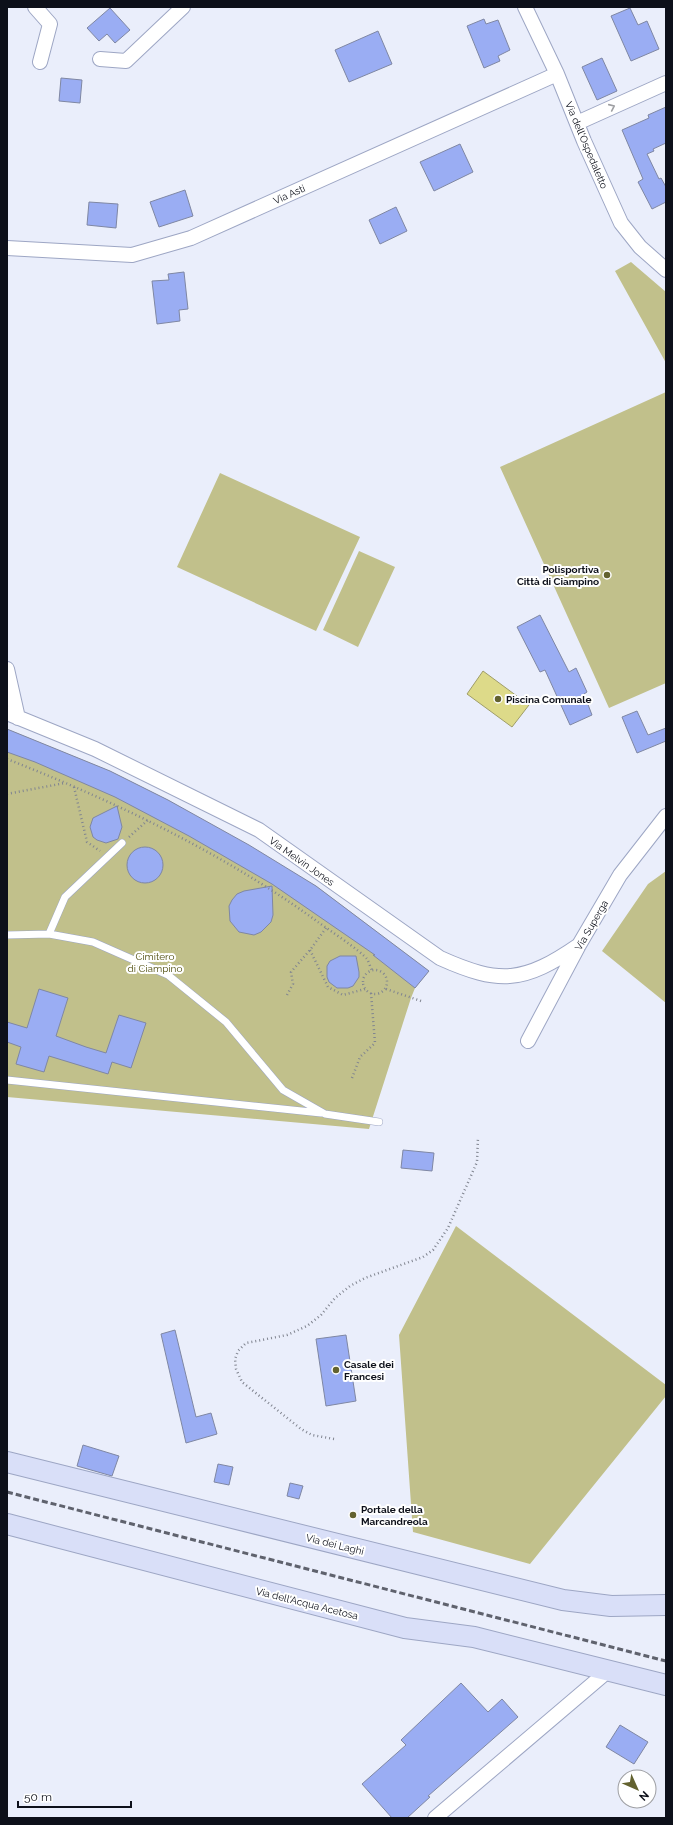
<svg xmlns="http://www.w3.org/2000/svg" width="673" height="1825" font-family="Raleway,sans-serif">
	<rect width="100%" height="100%" fill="#eaeefb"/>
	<path fill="#c1c08b" d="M631,262L666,292V363L615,271Z
		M666,392V683L609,708L500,467Z
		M220,473L360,537L316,631L177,567Z
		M359,551L395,567L358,647L323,630Z
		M7,729L110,771L168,800L316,886L429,971L415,988L411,998L369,1129L7,1097Z
		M666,871V1003L602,951L648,884Z
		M456,1226L666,1385V1396L530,1564L413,1532L399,1335Z"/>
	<path fill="#ddda89" stroke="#9f9d68" d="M483,671L529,705L512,727L467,694Z"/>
	<path fill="#9aadf3" stroke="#7f87a3" d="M110,8L130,30L115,43L107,34L99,41L87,28Z
		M630,8L638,25L647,21L659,49L631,61L611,16Z
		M484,19L486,24L498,20L510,50L498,56L500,61L484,68L467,26Z
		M378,31L392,64L349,82L335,50Z
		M602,58L617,91L597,100L582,67Z
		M61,78L82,80L80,103L59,101Z
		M666,107V143L653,149L654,151L647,154L659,179L661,178L666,187V202L652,209L638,182L643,179L622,130L649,118L648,115Z
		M460,144L473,172L434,191L420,162Z
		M185,190L193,216L159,227L150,202Z
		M89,202L118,204L116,228L87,225Z
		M396,207L407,231L380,244L369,220Z
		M184,272L188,309L179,310L180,321L157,324L152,281L169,280L168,274Z
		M540,615L569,672L576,668L587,692L584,694L592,715L570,725L545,670L540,672L517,627Z
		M637,711L648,735L666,728V741L637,753L622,717Z
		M7,729L110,771L168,800L249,845L316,886L429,971L415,988L373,955H375L272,884L189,836L115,797L35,762L7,752Z
		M117,806L122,827L118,839L106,843L97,840L93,837L90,827L93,818Z
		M127 865a18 18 0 1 1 36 0a18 18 0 1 1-36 0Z
		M272,886L273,915L271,922L261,932L254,935L239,932L230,921L229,906L232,900L237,894L244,891Z
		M340,956H356L359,972V977L353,986L348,988H337L329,982L327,977V966L330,961Z
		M39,989L68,998L56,1036L86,1047L106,1053L119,1015L146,1023L131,1068L112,1062L108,1074L49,1056L44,1072L16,1064L21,1047L7,1042V1022L27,1028Z
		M403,1150L434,1153L432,1171L401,1168Z
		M175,1330L196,1417L211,1413L217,1434L186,1443L161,1334Z
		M346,1335L356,1401L326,1406L316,1339Z
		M83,1445L119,1456L112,1476L77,1466Z
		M218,1464L233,1467L229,1485L214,1482Z
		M290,1483L303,1486L299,1499L287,1496Z
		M461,1683L488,1712L502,1699L518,1717L428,1796L430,1797L407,1818H392L362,1784L406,1745L401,1740Z
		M620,1725L648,1742L634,1764L606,1747Z"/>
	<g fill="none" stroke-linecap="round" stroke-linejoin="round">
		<defs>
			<path id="lane" d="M49,934L65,897L122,843
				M7,935L49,934L93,942L168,975L226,1022L283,1090L325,1114L379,1122
				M7,1080L321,1113"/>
			<path id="street" d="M35,7L50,24L40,62
				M525,7L557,74L584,141L621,223L640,247L666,270
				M100,59L126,61L183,7
				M577,123L666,83
				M7,248L132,255L191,238L557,74
				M7,669L18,718
				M7,713L95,749L259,830L440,958C500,985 524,983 579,945
				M528,1041L579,945L620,875L666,816
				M435,1818L609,1670"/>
			<path id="secondary" d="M7,1462L563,1600L611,1606L666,1605
				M7,1524L405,1628L474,1637L666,1685"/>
		</defs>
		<use href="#lane" stroke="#9da6c4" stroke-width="8"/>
		<use href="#street" stroke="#9da6c4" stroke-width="16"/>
		<use href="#secondary" stroke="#9da6c4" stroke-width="22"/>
		<path stroke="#818590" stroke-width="2.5" stroke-dasharray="1 3" stroke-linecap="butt" d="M7,759C116,802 223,853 318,922C329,930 361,951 367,959C369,962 370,967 372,970
			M74,787L87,842L100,851
			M7,794L65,783
			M129,837L148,820
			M310,950L328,987L343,995L365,989
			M363 982a12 12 0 1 1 24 0a12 12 0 1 1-24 0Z
			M386,989L421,1001
			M287,995L293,984L291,972L310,950L326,928
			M352,1078L360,1057L375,1043L371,993
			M334,1439L312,1435L301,1429L242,1382L236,1369L235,1359L238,1351L246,1343L287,1335L307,1326L321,1315L335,1298L350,1286L365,1278L423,1257L433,1250L448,1228L477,1162L478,1137"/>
		<use href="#lane" stroke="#fff" stroke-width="7"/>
		<use href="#street" stroke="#fff" stroke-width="14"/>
		<use href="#secondary" stroke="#d9dff8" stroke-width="20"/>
		<path stroke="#5f626d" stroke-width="3" stroke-dasharray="6 3" stroke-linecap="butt" d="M7,1492L666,1661"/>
	</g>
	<defs><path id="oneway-chevron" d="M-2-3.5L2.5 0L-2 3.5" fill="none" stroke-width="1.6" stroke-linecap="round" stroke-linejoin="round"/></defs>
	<use stroke="#9e9fa3" href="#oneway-chevron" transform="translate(612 107) rotate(-24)"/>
	<g fill="#63622f" stroke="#fff" stroke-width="1.5">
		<circle cx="607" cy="575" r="4"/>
		<circle cx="498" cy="699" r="4"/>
		<circle cx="336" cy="1370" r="4"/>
		<circle cx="353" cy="1515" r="4"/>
	</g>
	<g text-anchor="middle" stroke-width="4" stroke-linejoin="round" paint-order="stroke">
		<g font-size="10" fill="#0d101a" stroke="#fff">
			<text transform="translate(587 145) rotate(67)" y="4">Via dell'Ospedaletto</text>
			<text transform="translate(289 194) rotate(-24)" y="4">Via Asti</text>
			<text transform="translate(302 861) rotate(35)" y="4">Via Melvin Jones</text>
			<text transform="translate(591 925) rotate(-60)" y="4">Via Superga</text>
			<text transform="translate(335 1544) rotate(14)" y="4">Via dei Laghi</text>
			<text transform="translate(307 1603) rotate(14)" y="4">Via dell'Acqua Acetosa</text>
		</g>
		<g font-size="10" font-weight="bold" fill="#0d101a" stroke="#fff" text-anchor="start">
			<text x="599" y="573" text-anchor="end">Polisportiva<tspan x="599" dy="12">Città di Ciampino</tspan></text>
			<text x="506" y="703">Piscina Comunale</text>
			<text x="344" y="1368">Casale dei<tspan x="344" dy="12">Francesi</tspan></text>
			<text x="361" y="1513">Portale della<tspan x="361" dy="12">Marcandreola</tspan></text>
		</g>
		<g font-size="10" fill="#514f11" stroke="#fff">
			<text x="155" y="960">Cimitero<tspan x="155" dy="12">di Ciampino</tspan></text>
		</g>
	</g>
	<rect width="673" height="1825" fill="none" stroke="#0d101a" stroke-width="16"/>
	<g transform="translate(637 1789) rotate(135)"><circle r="19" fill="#ffffff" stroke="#9e9fa3"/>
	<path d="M0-3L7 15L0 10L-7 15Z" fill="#63622f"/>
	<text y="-6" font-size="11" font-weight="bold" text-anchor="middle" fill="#0d101a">N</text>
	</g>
	<path d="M18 1801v6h113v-6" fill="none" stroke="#0d101a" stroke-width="2"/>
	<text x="24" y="1801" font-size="12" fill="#0d101a" stroke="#ffffff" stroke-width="3" paint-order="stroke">50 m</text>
</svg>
